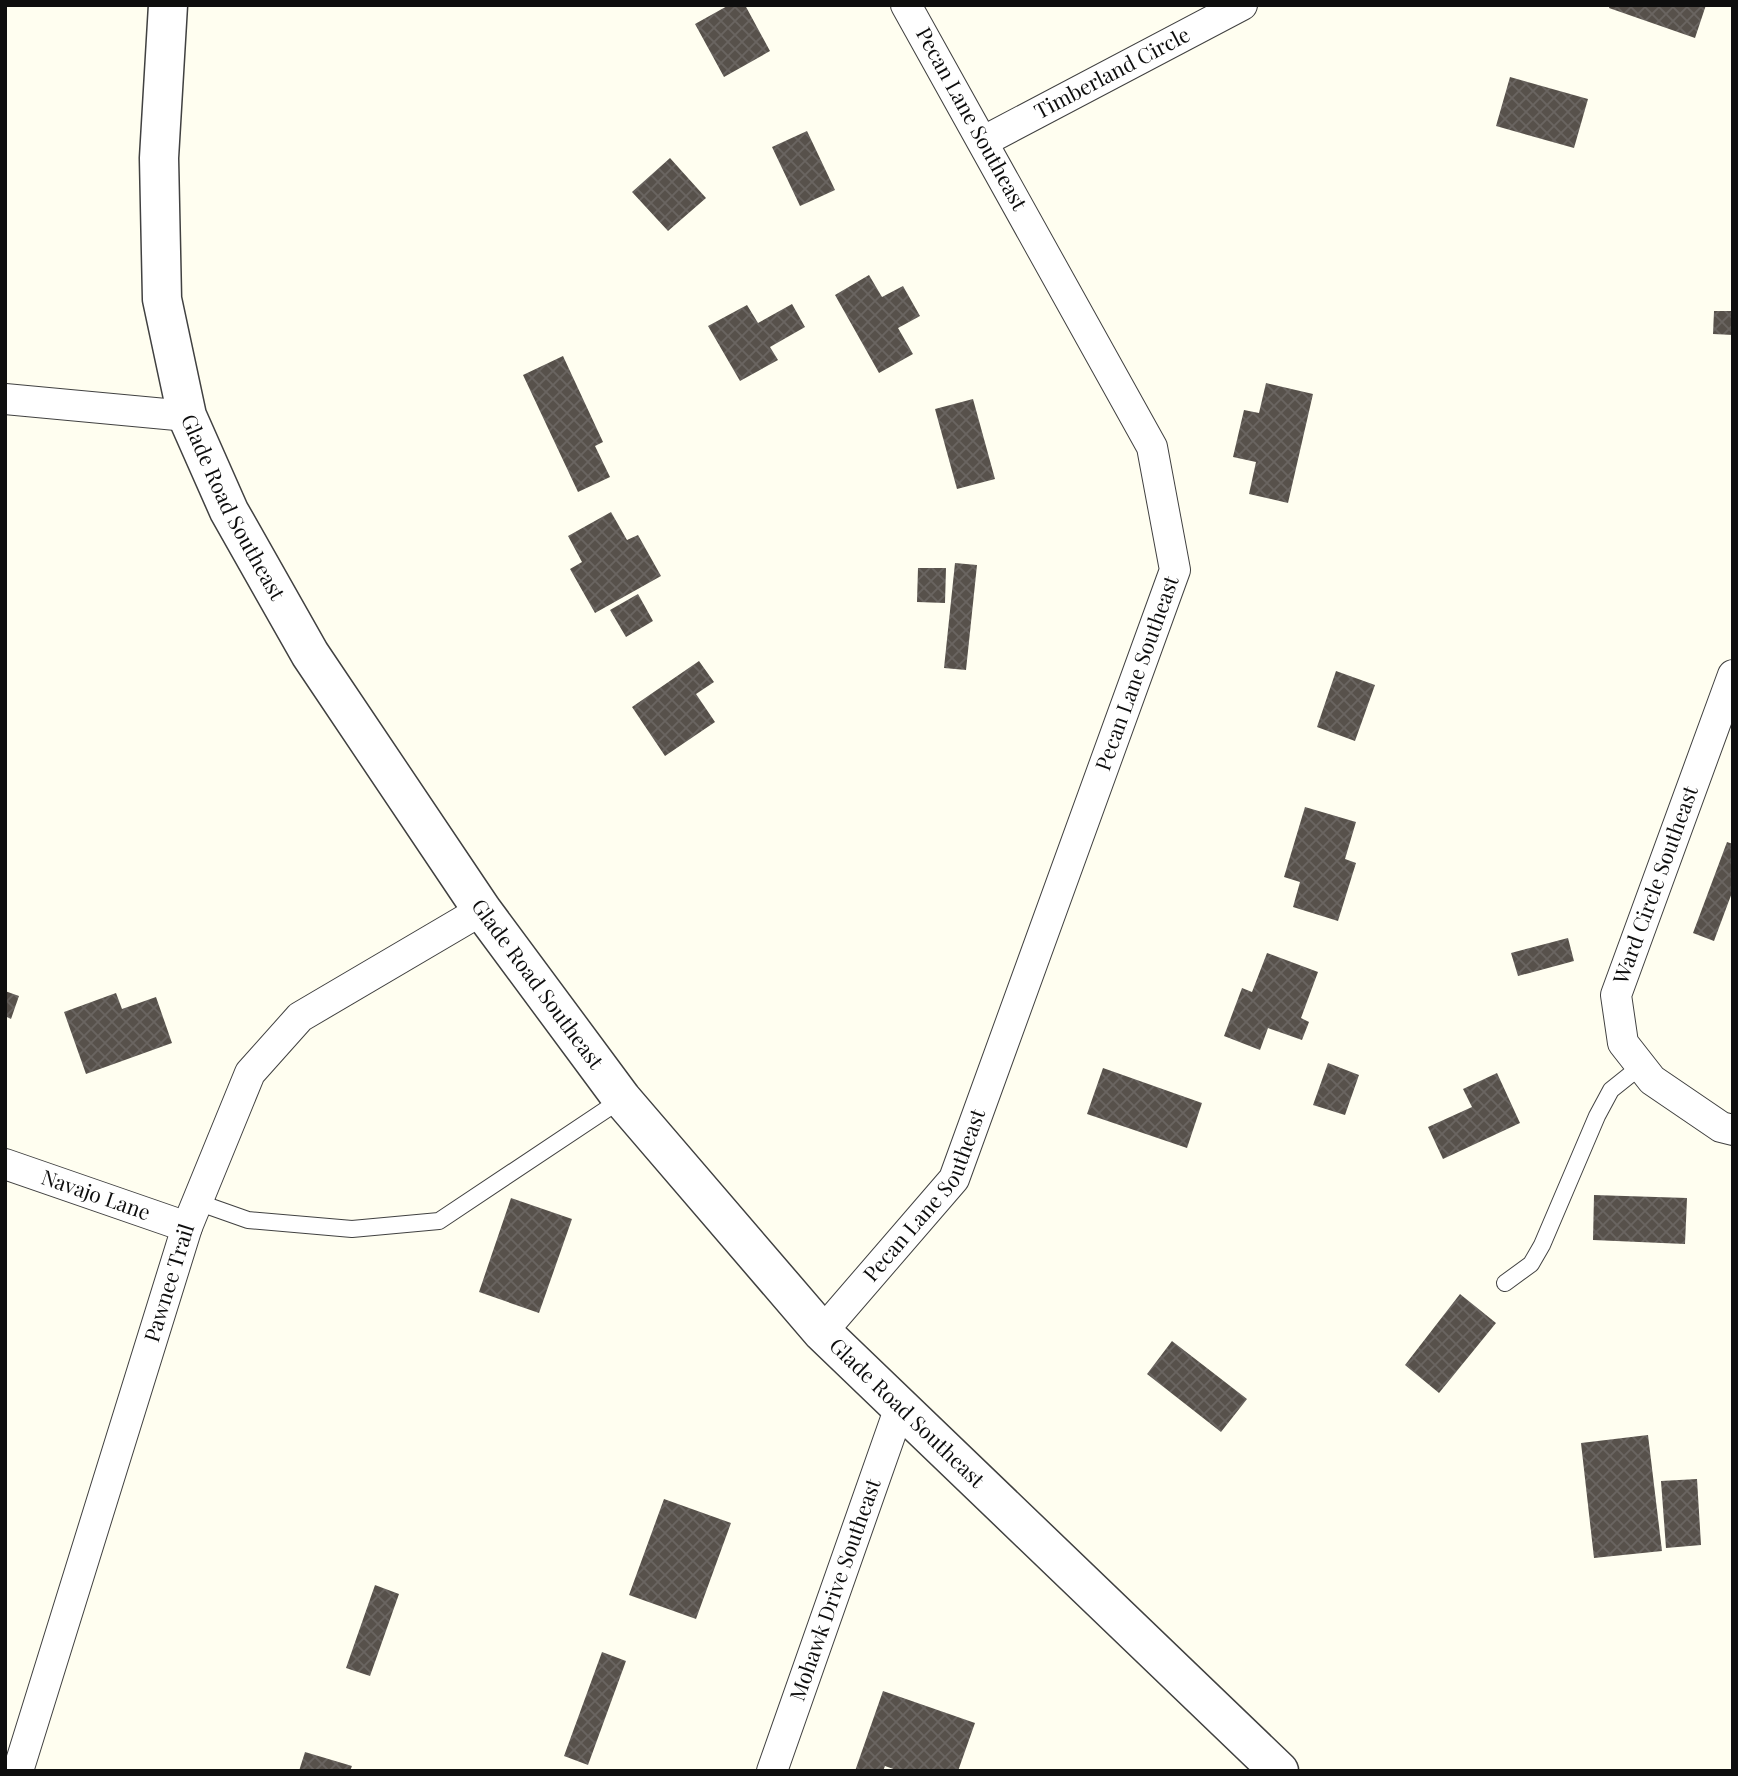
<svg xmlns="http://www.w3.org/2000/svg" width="1738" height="1776" font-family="'Playfair Display',serif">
	<defs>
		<pattern id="building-cross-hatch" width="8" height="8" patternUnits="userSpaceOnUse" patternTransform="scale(1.75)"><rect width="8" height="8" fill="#57514b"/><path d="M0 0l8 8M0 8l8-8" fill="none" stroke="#6a6561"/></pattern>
	</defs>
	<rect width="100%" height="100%" fill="#fffef0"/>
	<path fill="url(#building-cross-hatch)" d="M729,5H745L770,51L724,77L695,24Z
		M1610,5H1706L1695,38L1609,8Z
		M1510,77L1588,99L1574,148L1496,126Z
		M807,131L835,190L800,206L772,147Z
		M670,158L706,198L668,231L632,192Z
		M869,275L882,297L903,286L920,316L898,328L913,354L879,373L835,295Z
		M792,304L805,327L770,347L778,360L740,381L708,326L747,305L758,323Z
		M1714,311H1733V335L1713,334Z
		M563,356L603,442L595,446L610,477L578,492L523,375Z
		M1266,383L1313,394L1288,503L1249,494L1256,462L1233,457L1244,410L1259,413Z
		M973,399L995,479L957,489L935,409Z
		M611,512L627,540L638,535L661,576L595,613L570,569L582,562L568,536Z
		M955,563L977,565L966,670L944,668Z
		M918,568H946L945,603L917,602Z
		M638,594L653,621L626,637L610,610Z
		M699,661L714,682L696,694L715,722L665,756L632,707Z
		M1336,671L1375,685L1355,741L1317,727Z
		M1305,807L1356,822L1345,859L1356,863L1338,921L1293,907L1300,882L1284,877Z
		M1727,842L1733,844V890L1714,941L1693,933Z
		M1568,938L1574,961L1518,976L1511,953Z
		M1267,953L1318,972L1301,1018L1309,1022L1302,1040L1268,1028L1260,1050L1224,1036L1242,988L1252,992Z
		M5,991L19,996L11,1019L5,1016Z
		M116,993L122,1009L156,997L172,1043L86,1074L64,1012Z
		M1328,1063L1359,1075L1345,1115L1313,1105Z
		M1103,1068L1202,1103L1187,1148L1087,1114Z
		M1497,1073L1520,1123L1443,1159L1428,1127L1472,1107L1463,1089Z
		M1594,1195L1687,1198L1685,1244L1593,1240Z
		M511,1198L572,1219L539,1313L479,1292Z
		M1460,1294L1496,1323L1439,1393L1405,1365Z
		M1172,1341L1247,1399L1221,1432L1147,1374Z
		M1648,1435L1662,1551L1594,1558L1581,1443Z
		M1697,1479L1701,1545L1666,1548L1661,1481Z
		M664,1499L731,1523L696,1619L629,1595Z
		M375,1585L399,1594L370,1676L346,1668Z
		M602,1652L626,1661L588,1765L564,1756Z
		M883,1691L975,1723L958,1771H899L885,1766L883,1771H855Z
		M305,1752L352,1766L350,1771H299Z"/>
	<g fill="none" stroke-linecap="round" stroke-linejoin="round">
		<defs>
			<path id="service" d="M197,1202L248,1220L352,1229L439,1221L622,1099
				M1505,1283L1531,1264L1542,1245L1597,1116L1611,1090L1641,1066"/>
			<g id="minor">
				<path id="s1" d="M984,141L1242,5"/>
				<path d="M5,399L187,416"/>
				<path d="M1733,675L1616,995L1623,1043L1652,1080L1721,1127L1733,1130"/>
				<path id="s2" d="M5,1164L187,1227"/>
				<path id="s3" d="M822,1332L954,1179L1175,570L1152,447L906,5"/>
				<path id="s4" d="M18,1771L187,1227L250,1073L300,1017L482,910"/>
				<path id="s5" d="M772,1771L900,1407"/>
			</g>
			<g id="tertiary">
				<path id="s6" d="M168,5L159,158L162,299L187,416L229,511L310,654L482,910L622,1099L822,1332L1279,1771"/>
			</g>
		</defs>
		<use href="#service" stroke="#414141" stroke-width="18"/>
		<use href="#minor" stroke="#414141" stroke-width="32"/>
		<use href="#tertiary" stroke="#414141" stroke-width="41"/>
		<use href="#service" stroke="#fff" stroke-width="16"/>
		<use href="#minor" stroke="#fff" stroke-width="30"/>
		<use href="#tertiary" stroke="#fff" stroke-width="38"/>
	</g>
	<g text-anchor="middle" stroke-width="7" stroke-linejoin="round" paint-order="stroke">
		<g font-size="21" fill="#0e0e0e" stroke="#fff">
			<text dy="7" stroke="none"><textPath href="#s1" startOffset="145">Timberland Circle</textPath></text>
			<text transform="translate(971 119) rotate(61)" y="7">Pecan Lane Southeast</text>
			<text dy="7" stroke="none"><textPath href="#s6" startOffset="516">Glade Road Southeast</textPath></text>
			<text dy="7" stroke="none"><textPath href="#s3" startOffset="740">Pecan Lane Southeast</textPath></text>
			<text transform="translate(1656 885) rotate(-70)" y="7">Ward Circle Southeast</text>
			<text dy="7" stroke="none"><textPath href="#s6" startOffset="1083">Glade Road Southeast</textPath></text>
			<text dy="7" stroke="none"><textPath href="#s3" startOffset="173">Pecan Lane Southeast</textPath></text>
			<text dy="7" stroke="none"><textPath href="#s2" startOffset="96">Navajo Lane</textPath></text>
			<text dy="7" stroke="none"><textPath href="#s4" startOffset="511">Pawnee Trail</textPath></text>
			<text dy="7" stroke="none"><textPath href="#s6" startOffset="1650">Glade Road Southeast</textPath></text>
			<text dy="7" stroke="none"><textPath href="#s5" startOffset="192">Mohawk Drive Southeast</textPath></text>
		</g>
	</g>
	<rect width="1738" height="1776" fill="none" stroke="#0e0e0e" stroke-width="14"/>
</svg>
